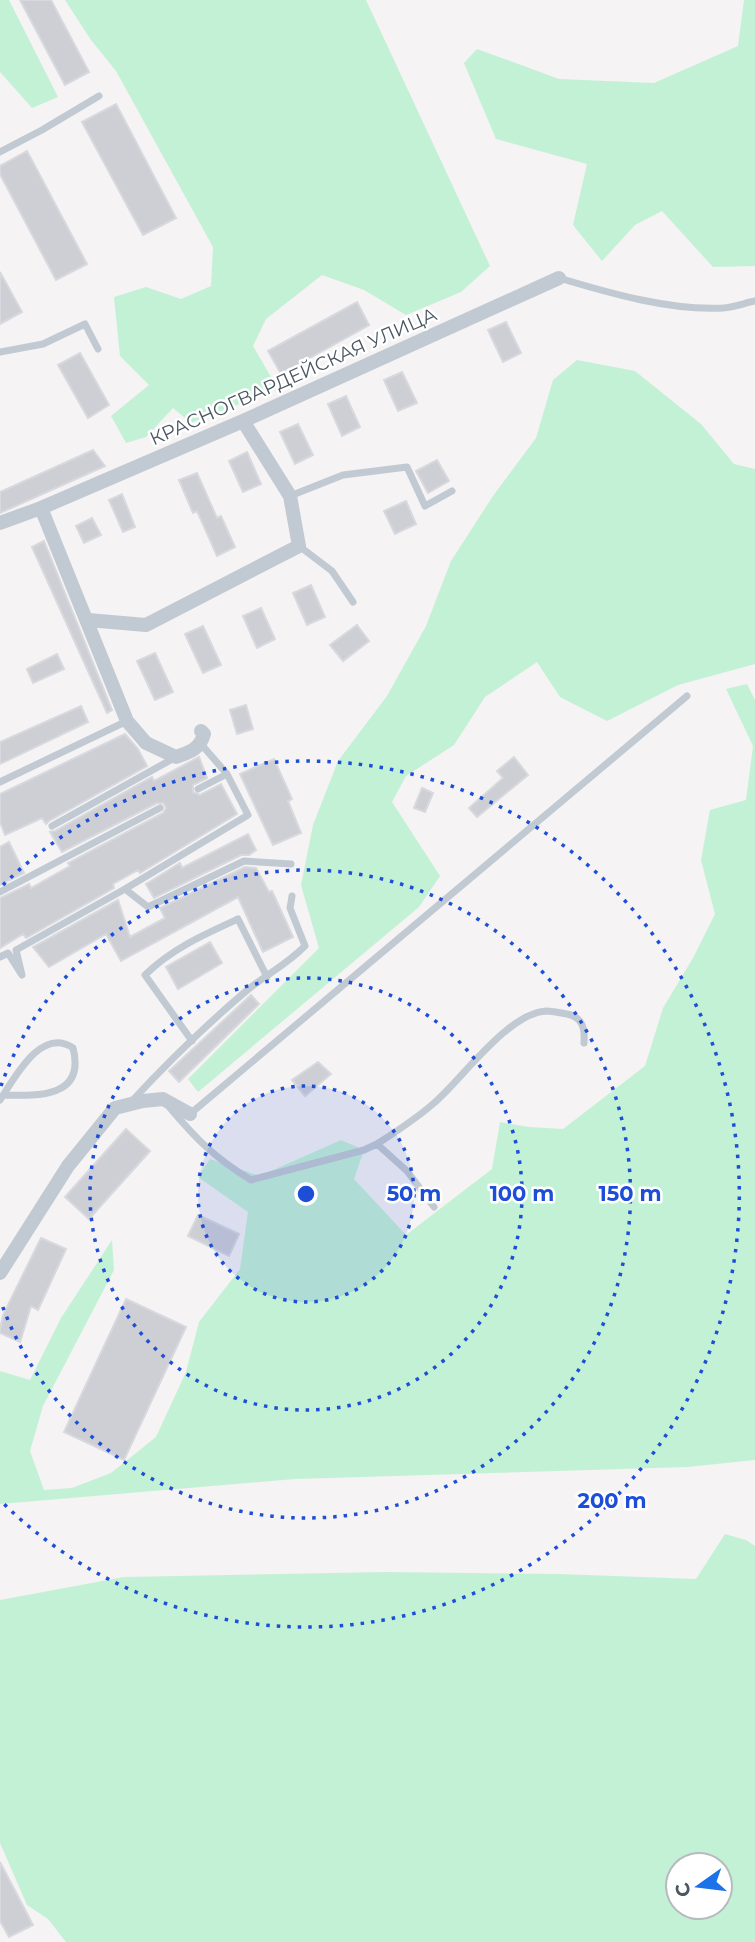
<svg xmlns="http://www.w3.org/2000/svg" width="755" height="1942" font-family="Montserrat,sans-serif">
	<rect width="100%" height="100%" fill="#f5f3f3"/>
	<path fill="#c3f1d5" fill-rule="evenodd" d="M0,0H9L58,97L32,108L0,72Z
		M65,0H366L490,266L461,292L406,315L364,290L322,275L266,319L253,346L278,389L191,423L173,408L146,437L126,443L111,416L149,385L120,356L114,297L146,287L181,299L211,286L213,247L116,71L91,40Z
		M744,0H755V266L713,267L662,211L635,225L602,261L573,225L587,164L496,139L464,63L477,49L559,79L654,83L738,46Z
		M577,360L635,371L701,424L734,464L755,469V664L678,685L607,721L560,697L537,662L485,697L454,745L406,776L392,802L440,876L419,907L198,1092L188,1079L319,948L301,885L313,825L338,761L387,696L426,626L451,561L493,496L536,438L553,380Z
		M747,684L755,700V1460L687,1467L295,1479L0,1504V1371L30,1380L61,1318L112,1240L114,1270L43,1406L30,1451L44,1490L72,1488L111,1473L156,1437L186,1372L199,1322L240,1269L248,1212L198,1177L210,1159L260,1176L341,1140L364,1150L354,1179L406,1235L492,1169L500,1122L529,1127L563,1129L645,1066L663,1008L693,958L715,914L701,860L710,810L746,800L753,746L726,689Z
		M725,1534L746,1540L755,1546V1942H66L48,1919L27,1905L0,1843V1600L124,1577L386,1572L559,1574L696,1579ZM678,1865H720V1907H678Z"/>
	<path fill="#cdcfd5" stroke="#d7d9de" stroke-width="2" d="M20,0H51L89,72L65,85Z
		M116,104L176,218L143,235L82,122Z
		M27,151L87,264L56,280L0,174V166Z
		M0,272L22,312L0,324Z
		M357,302L369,325L281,374L268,351Z
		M506,322L521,353L503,362L488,330Z
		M80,353L109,405L88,418L58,365Z
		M402,372L417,403L398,411L384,380Z
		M346,396L360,427L342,436L328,404Z
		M298,424L313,455L295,464L280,432Z
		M93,450L105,466L0,513V492Z
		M247,452L261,484L243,492L229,461Z
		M437,460L449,481L428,493L416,471Z
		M197,473L217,518L221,516L235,547L217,556L197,511L193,513L179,480Z
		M122,494L135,527L123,532L109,500Z
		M406,501L416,524L395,534L384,511Z
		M92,518L101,535L84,543L76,526Z
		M44,541L112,710L107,713L32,547Z
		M311,585L325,617L307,625L293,593Z
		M261,608L275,639L257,648L243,616Z
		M357,625L369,641L343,661L330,645Z
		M203,626L221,665L203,673L185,634Z
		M155,653L173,692L155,700L137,661Z
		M57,654L64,669L33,683L27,669Z
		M246,705L253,729L237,734L230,710Z
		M81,706L88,722L0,764V742Z
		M125,734L138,749L147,766L49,821L46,824L42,818L5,835L0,822V794Z
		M199,757L207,778L193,785V792L200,795L221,784L237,814L140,873L138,870L113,884L114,888L26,938L23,934L0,948V898L29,884L31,888L70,866L68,863L163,813L166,808L163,803H157L62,852L50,832L55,831L152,777L154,781Z
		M514,757L528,775L477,817L469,808L503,778L497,771Z
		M274,759L292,799L288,801L301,833L273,845L240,774Z
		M422,788L433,793L425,812L414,808Z
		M248,834L256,850L249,855H241L154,898L146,884L180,863L182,868Z
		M9,842L24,873L0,885V847Z
		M245,867L256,868L269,892L272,891L293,937L263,952L238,897L121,961L106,934L49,967L33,947L118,900L130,937L165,918L160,908Z
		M210,942L222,963L178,989L166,967Z
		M251,995L259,1004L179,1082L169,1071Z
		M318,1062L331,1074L305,1096L292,1080Z
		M126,1129L150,1151L89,1219L65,1197Z
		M198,1215L239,1234L229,1256L188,1236Z
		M41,1238L66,1249L38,1310L31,1306L20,1342L0,1333V1329L3,1315Z
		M126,1299L186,1327L124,1460L64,1432Z
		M0,1862L33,1925L9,1937L0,1921Z"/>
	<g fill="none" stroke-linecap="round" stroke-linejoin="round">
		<path stroke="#c1cad2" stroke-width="7" d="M0,152L42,130L99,96
			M559,278C609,293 671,311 723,308C734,307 745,303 755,301
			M0,352L43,344L85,324L98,349
			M290,496L343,475L407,467L425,506L452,491
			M299,546L332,571L353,602
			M0,782L127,721
			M198,789L227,774L201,744
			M52,826L176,757
			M125,889L248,815L227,774
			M0,892L160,808
			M0,957L8,953L22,975L16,950L125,889L148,907L244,861L291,864
			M192,1041L145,975C171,949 205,934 238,919L267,977
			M0,1100C14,1079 41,1026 73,1048C86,1098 37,1096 4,1095
			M131,1102C167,1063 205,1026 245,992C265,975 285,966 305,946L290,908L292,896
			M170,1108C197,1140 215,1158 251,1180L364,1150L377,1144L407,1171L434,1207
			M190,1114L687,696
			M377,1144C397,1131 416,1119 434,1103C462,1079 508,1013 546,1011C553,1011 560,1013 567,1014C583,1017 585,1029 584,1043"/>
		<path stroke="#c1cad2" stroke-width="14" d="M41,508L243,421L559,278
			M0,523L41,508L127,721L146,743L176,757C190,752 200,749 204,734L201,731
			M88,620L146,625L299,546L290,496L243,421
			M0,1273L68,1166L115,1108L143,1101L163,1099L190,1114"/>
	</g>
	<circle cx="306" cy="1194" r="108" fill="#1d4ed8" fill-opacity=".12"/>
	<g fill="none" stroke="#1d4ed8" stroke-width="3.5" stroke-dasharray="3.5 7">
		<circle cx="306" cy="1194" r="108"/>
		<circle cx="306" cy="1194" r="216"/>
		<path d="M1 1086A324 324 0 1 1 1 1302"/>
		<path d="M3 885A433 433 0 1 1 3 1503"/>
	</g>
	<g text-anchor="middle" stroke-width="5" stroke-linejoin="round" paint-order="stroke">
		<g font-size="19" fill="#4a5661" stroke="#fff">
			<text transform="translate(293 376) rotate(-24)" y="7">КРАСНОГВАРДЕЙСКАЯ УЛИЦА</text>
		</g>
	</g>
	<circle cx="306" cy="1194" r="10" fill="#1d4ed8" stroke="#fff" stroke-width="3.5"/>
	<g font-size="21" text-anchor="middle" font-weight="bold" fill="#1d4ed8" stroke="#fff" stroke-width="5" stroke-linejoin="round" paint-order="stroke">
		<text x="414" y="1201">50 m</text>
		<text x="522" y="1201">100 m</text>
		<text x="630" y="1201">150 m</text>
		<text x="612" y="1508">200 m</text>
	</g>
	<g transform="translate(699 1886) rotate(256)"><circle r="33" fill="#ffffff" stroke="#b7bbc0" stroke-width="2"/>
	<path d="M0-5L12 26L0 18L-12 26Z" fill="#1a73e8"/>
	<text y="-10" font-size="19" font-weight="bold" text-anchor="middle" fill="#4a5661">С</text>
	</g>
</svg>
